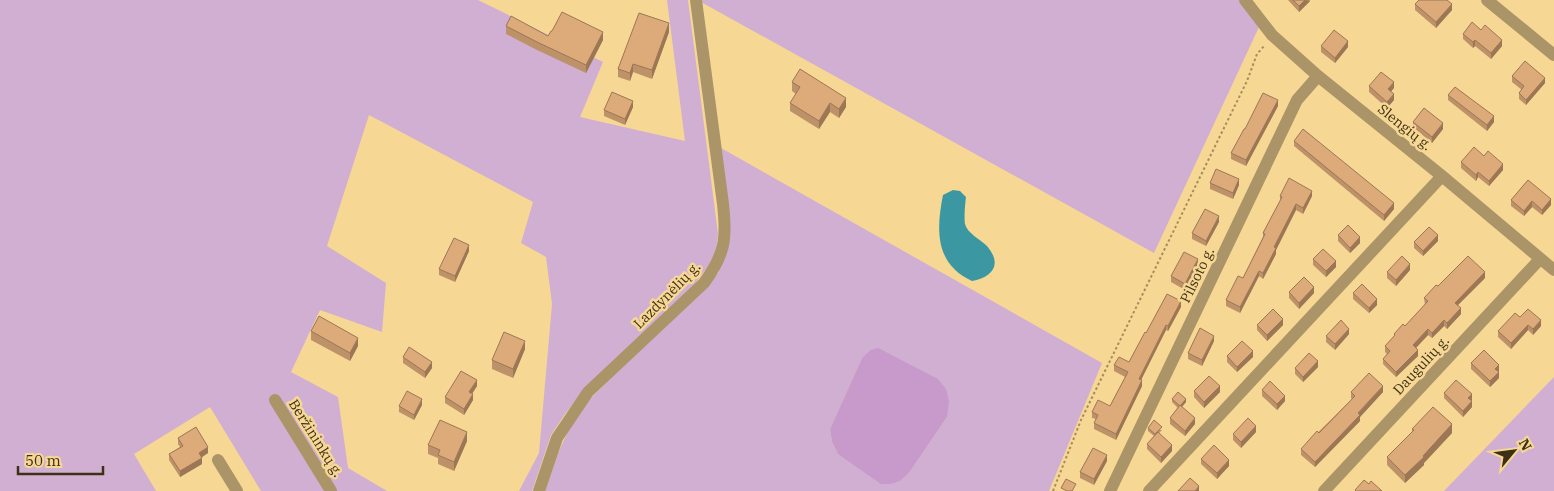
<svg xmlns="http://www.w3.org/2000/svg" width="1554" height="491" font-family="'IBM Plex Serif',serif">
	<rect width="100%" height="100%" fill="#f7d794"/>
	<path fill="#d0afd2" fill-rule="evenodd" d="M0,0H478L603,62L580,117L685,141L667,0H688L718,234L716,253L707,268L691,289L586,388L565,414L551,435L532,491H519L539,453L552,304L546,257L521,243L533,202L369,115L327,246L386,283L382,332L320,310L291,372L338,397L348,468L387,491H261L210,407L134,454L156,491H0Z
		M700,0H1239L1259,27L1154,253L701,2Z
		M721,148L1102,363L1049,491H545L559,451L569,429L591,398L719,272ZM862,358L947,417L909,473L900,481L838,454L832,442L830,429Z
		M1554,377V491H1444Z"/>
	<path fill="#c899cb" d="M878,348L938,379L946,389L949,401L947,417L909,473L900,481L890,484H881L838,454L832,442L830,429L862,358L871,350Z"/>
	<path fill="#3b98a2" d="M953,190L960,191L966,197C965,204 964,218 965,224C967,233 981,240 987,246C1003,265 992,277 972,281C935,264 936,230 943,195Z"/>
	<g fill="none" stroke-linecap="round" stroke-linejoin="round">
		<path stroke="#a58d5b" stroke-width="2" stroke-dasharray="2.5 2.5" stroke-linecap="butt" d="M1053,491L1081,420L1247,81L1257,54L1265,45"/>
		<path stroke="#ab9568" stroke-width="12" d="M1245,0L1272,35L1318,76L1442,176L1554,270
			M1487,0L1554,55
			M275,400L331,491
			M218,460L237,491
			M539,491L557,438L588,392L704,283C725,254 727,239 723,204L696,0
			M1110,491L1297,100L1318,76
			M1149,491L1442,176
			M1324,491L1540,259"/>
	</g>
	<path fill="#be9269" d="M1288,0H1310V1L1299,12Z
		M1415,4L1452,10L1436,28L1415,10Z
		M506,26L548,36L552,31L603,40L586,73L537,50L506,34Z
		M669,32L652,79L633,72L630,81L618,77V69Z
		M1463,34L1502,46L1491,59L1475,46L1473,48L1463,39Z
		M1321,46L1348,47L1335,63L1321,52Z
		M1512,76L1545,83L1526,105L1519,99V93L1522,90L1512,82Z
		M792,82L846,107L839,118L830,112L819,129L790,111V103L796,94L792,91Z
		M1369,86L1394,88L1391,91L1394,100L1387,108L1369,92Z
		M1448,95L1494,122L1487,131L1448,100Z
		M1278,106L1246,166L1231,159V153L1245,129Z
		M633,107L625,125L604,116V110Z
		M1413,122L1443,129L1432,143L1413,127Z
		M1294,141L1394,209L1384,221L1294,146Z
		M1461,162L1503,170L1489,186L1478,177L1476,181L1461,168Z
		M1528,180L1551,205L1542,215L1532,207L1524,216L1511,206V200Z
		M1210,183L1239,185L1233,199L1210,189Z
		M1280,196H1312L1303,214L1296,210L1276,250V254L1263,279L1259,276L1240,313L1226,306V300L1243,278L1263,237V233L1280,201Z
		M1219,222L1206,246L1192,239V233Z
		M1338,235L1360,243L1350,253L1338,241Z
		M1438,241L1423,256L1414,248V242Z
		M469,251L455,282L439,275V269Z
		M1313,259L1336,267L1326,277L1313,265Z
		M1198,265L1185,290L1171,282V276Z
		M1410,270L1396,286L1387,278V272Z
		M1485,278L1458,305L1461,314L1447,329L1444,326L1432,338L1428,335L1416,348L1418,356L1396,377L1383,364V359L1387,354L1385,352V346L1394,337V334L1405,326L1425,305L1424,298L1438,286Z
		M1289,292L1314,293L1299,309L1289,298Z
		M1353,293L1377,305L1369,313L1353,299Z
		M1181,307L1168,331L1166,330L1141,380L1142,386L1116,440L1094,429V423L1096,419L1092,418V412L1110,406L1125,377L1114,371V365L1129,362L1146,333Z
		M1520,317L1541,326L1533,335L1528,330L1511,349L1498,337V331Z
		M1257,325H1283L1267,341L1257,330Z
		M311,331L358,346L350,361L311,340Z
		M1349,334L1335,350L1326,342V336Z
		M1214,341L1202,366L1188,359V353Z
		M525,349L513,378L492,369V360Z
		M1227,356L1253,357L1237,372L1227,362Z
		M403,357L432,368L425,378L403,363Z
		M1471,363L1499,371H1498L1499,378L1490,387L1471,369Z
		M1318,367L1303,382L1295,374V368Z
		M477,386L472,394L473,400L464,415L445,403V397Z
		M1262,390L1285,401L1277,410L1262,396Z
		M1194,391L1220,392L1204,408L1194,397Z
		M1351,392H1383L1360,417V421L1315,467L1301,455V449L1352,399L1351,398Z
		M1444,393L1472,400L1471,401L1472,407L1463,417L1444,398Z
		M1172,399L1186,402L1182,407L1195,424L1185,436L1170,424V418L1178,408L1172,402Z
		M422,405L414,420L399,412V406Z
		M1148,428L1162,430L1159,433L1172,451L1161,463L1147,449V444L1154,436L1148,431Z
		M1412,429L1452,433L1424,463V465L1405,483L1387,465V457L1412,432Z
		M1256,432L1241,448L1233,440V434Z
		M178,438L208,453L202,457V464L180,477L169,460V454L180,447L178,444Z
		M467,441L454,471L438,464V458L428,454V445Z
		M1201,459L1229,466L1217,479L1201,464Z
		M1107,461L1094,485L1080,478V472Z"/>
	<path fill="#9b7755" d="M1305,0L1310,1L1299,12V6Z
		M1452,4V10L1436,28V22Z
		M669,23V32L652,79V70Z
		M603,32V40L586,73V65Z
		M1475,40V46L1473,48V42Z
		M1502,40V46L1491,59V53Z
		M1348,41V47L1335,63V58Z
		M633,64V72L630,81V73Z
		M1545,78V83L1526,105V100Z
		M1394,82V88L1388,95V89Z
		M1394,94V100L1387,108V102Z
		M846,98V107L839,118V109Z
		M1278,100V106L1246,166V160Z
		M633,101V107L625,125V119Z
		M830,103V112L819,129V121Z
		M1494,116V122L1487,131V125Z
		M1443,123V129L1432,143V137Z
		M1503,164V170L1489,186V181Z
		M1478,172V177L1476,181V175Z
		M1239,179V185L1233,199V193Z
		M1312,191V196L1303,214V208Z
		M1551,199V205L1542,215V210Z
		M1532,201V207L1524,216V211Z
		M1394,203V209L1384,221V215Z
		M1296,204V210L1276,250V254L1263,279V273L1274,247Z
		M1219,216V222L1206,246V241Z
		M1438,235V241L1423,256V251Z
		M1360,237V243L1350,253V248Z
		M469,245V251L455,282V276Z
		M1198,259V265L1185,290V284Z
		M1336,261V267L1326,277V271Z
		M1410,264V270L1396,286V280Z
		M1259,271V276L1240,313V307Z
		M1485,272V278L1455,308V303Z
		M1314,287V293L1299,309V303Z
		M1377,299V305L1369,313V308Z
		M1181,301V307L1168,331V326Z
		M1461,308V314L1447,329V323Z
		M1283,319V325L1267,341V335Z
		M1444,320V326L1432,338V333Z
		M1541,320V326L1533,335V329Z
		M1166,325V330L1139,384V379Z
		M1528,325V330L1511,349V343Z
		M1349,329V334L1335,350V344Z
		M1428,329V335L1413,351V345Z
		M1214,336V341L1202,366V360Z
		M358,338V346L350,361V353Z
		M525,341V349L513,378V369Z
		M1418,350V356L1396,377V372Z
		M1253,351V357L1237,372V367Z
		M1318,361V367L1303,382V377Z
		M432,362V368L425,378V372Z
		M1499,365V371L1495,374V369Z
		M1499,372V378L1490,387V381Z
		M477,380V386L469,398V392Z
		M1142,380V386L1116,440V434Z
		M1220,386V392L1204,408V402Z
		M1383,386V392L1360,417V421L1315,467V462Z
		M473,394V400L464,415V409Z
		M1472,394V400L1468,404V398Z
		M1285,396V401L1277,410V404Z
		M422,399V405L414,420V415Z
		M1186,399V402L1180,409V406Z
		M1472,401V407L1463,417V411Z
		M1195,418V424L1185,436V431Z
		M1452,424V433L1424,463V465L1405,483V475Z
		M1256,426V432L1241,448V442Z
		M467,432V441L454,471V462Z
		M1172,445V451L1161,463V457Z
		M208,447V453L199,459V453Z
		M1107,455V461L1094,485V479Z
		M202,458V464L180,477V471Z
		M1229,460V466L1217,479V473Z
		M1199,486V491H1195Z"/>
	<path fill="#ddaa7a" stroke="#9b7755" d="M1293,0H1305L1299,6Z
		M1419,0H1447L1452,4L1436,22L1415,4Z
		M562,12L603,32L586,65L537,42L506,26L511,16L548,36L551,31H552Z
		M639,13L669,23L652,70L633,64L630,73L618,69Z
		M1472,22L1481,30L1485,25L1502,40L1491,53L1475,40L1473,42L1463,34Z
		M1334,30L1348,41L1335,58L1321,46Z
		M1525,61L1545,78L1526,100L1519,93L1524,86L1512,76Z
		M800,69L846,98L839,109L830,103L819,121L790,103L800,87L792,82Z
		M1381,72L1394,82L1388,89L1394,94L1387,102L1369,86Z
		M1455,87L1494,116L1487,125L1448,95Z
		M612,92L633,101L625,119L604,110Z
		M1263,93L1278,100L1246,160L1231,153L1244,129H1245Z
		M1424,108L1443,123L1432,137L1413,122Z
		M1303,129L1394,203L1384,215L1294,141Z
		M1474,147L1484,156L1488,151L1503,164L1489,181L1478,172L1476,175L1461,162Z
		M1216,169L1239,179L1233,193L1210,183Z
		M1289,178L1312,191L1303,208L1296,204L1274,247L1276,248L1263,273L1259,271L1240,307L1226,300L1238,276L1243,278L1265,234L1263,233L1282,197L1280,196Z
		M1528,180L1551,199L1542,210L1532,201L1524,211L1511,200Z
		M1205,209L1219,216L1206,241L1192,233Z
		M1348,225L1360,237L1350,248L1338,235Z
		M1429,227L1438,235L1423,251L1414,242Z
		M454,238L469,245L455,276L439,269Z
		M1323,249L1336,261L1326,271L1313,259Z
		M1184,252L1198,259L1185,284L1171,276Z
		M1402,256L1410,264L1396,280L1387,272Z
		M1468,256L1485,272L1455,303L1461,308L1447,323L1444,320L1432,333L1428,329L1413,345L1418,350L1396,372L1383,359L1390,351L1385,346L1395,335L1394,334L1403,324L1405,326L1428,301L1424,298L1436,285L1438,286Z
		M1304,277L1314,287L1299,303L1289,292Z
		M1362,284L1377,299L1369,308L1353,293Z
		M1167,294L1181,301L1168,326L1166,325L1139,379L1142,380L1116,434L1094,423L1098,415L1092,412L1098,400L1110,406L1128,372L1114,365L1119,357L1129,362L1145,332L1146,333Z
		M1273,309L1283,319L1267,335L1257,325Z
		M1528,309L1541,320L1533,329L1528,325L1511,343L1498,331L1515,313L1520,317Z
		M319,316L358,338L350,353L311,331Z
		M1341,320L1349,329L1335,344L1326,336Z
		M1200,328L1214,336L1202,360L1188,353Z
		M504,332L525,341L513,369L492,360Z
		M1242,341L1253,351L1237,367L1227,356Z
		M409,347L432,362L425,372L403,357Z
		M1484,350L1499,365L1495,369L1499,372L1490,381L1471,363Z
		M1309,353L1318,361L1303,377L1295,368Z
		M461,371L477,380L469,392L473,394L464,409L445,397Z
		M1369,373L1383,386L1358,413L1360,415L1315,462L1301,449L1317,431L1319,433L1355,396L1351,392Z
		M1209,376L1220,386L1204,402L1194,391Z
		M1456,380L1472,394L1468,398L1472,401L1463,411L1444,393Z
		M1270,381L1285,396L1277,404L1262,390Z
		M407,391L422,399L414,415L399,406Z
		M1178,392L1186,399L1180,406L1172,399Z
		M1180,405L1195,418L1185,431L1170,418Z
		M1433,407L1452,424L1423,456L1424,457L1405,475L1387,457L1414,430L1412,429Z
		M1248,418L1256,426L1241,442L1233,434Z
		M440,420L467,432L454,462L438,455L440,450L428,445Z
		M1154,420L1162,427L1155,434L1148,428Z
		M196,427L208,447L199,453L202,458L180,471L169,454L183,446L178,438Z
		M1158,432L1172,445L1161,457L1147,444Z
		M1214,445L1229,460L1217,473L1201,459Z
		M1093,448L1107,455L1094,479L1080,472Z
		M1190,478L1199,486L1195,491H1178Z
		M1066,479L1076,484L1072,491H1067L1061,488Z
		M1364,480L1369,484L1371,481L1382,491H1356L1355,490Z"/>
	<g text-anchor="middle" stroke-width="5" stroke-linejoin="round" paint-order="stroke">
		<g font-size="14" fill="#3d3014" stroke="#f7d794">
			<text transform="translate(1405 127) rotate(39)" y="5">Slengių g.</text>
			<text transform="translate(1197 275) rotate(-64)" y="5">Pilsoto g.</text>
			<text transform="translate(667 295) rotate(-45)" y="5">Lazdynėlių g.</text>
			<text transform="translate(1421 365) rotate(-47)" y="5">Daugulių g.</text>
			<text transform="translate(316 438) rotate(58)" y="5">Beržininkų g.</text>
		</g>
	</g>
	<g transform="translate(1514 451) rotate(61)" stroke="#f7d794" stroke-width="4" paint-order="stroke">
	<path d="M0-4L9 19L0 12L-9 19Z" fill="#3d3014"/>
	<text y="-8" font-size="14" font-weight="bold" text-anchor="middle" fill="#3d3014">N</text>
	</g>
	<path d="M18 466v8h85v-8" fill="none" stroke="#3d3014" stroke-width="2.5"/>
	<text x="25" y="466" font-size="15" fill="#3d3014" stroke="#f7d794" stroke-width="4" paint-order="stroke">50 m</text>
</svg>
